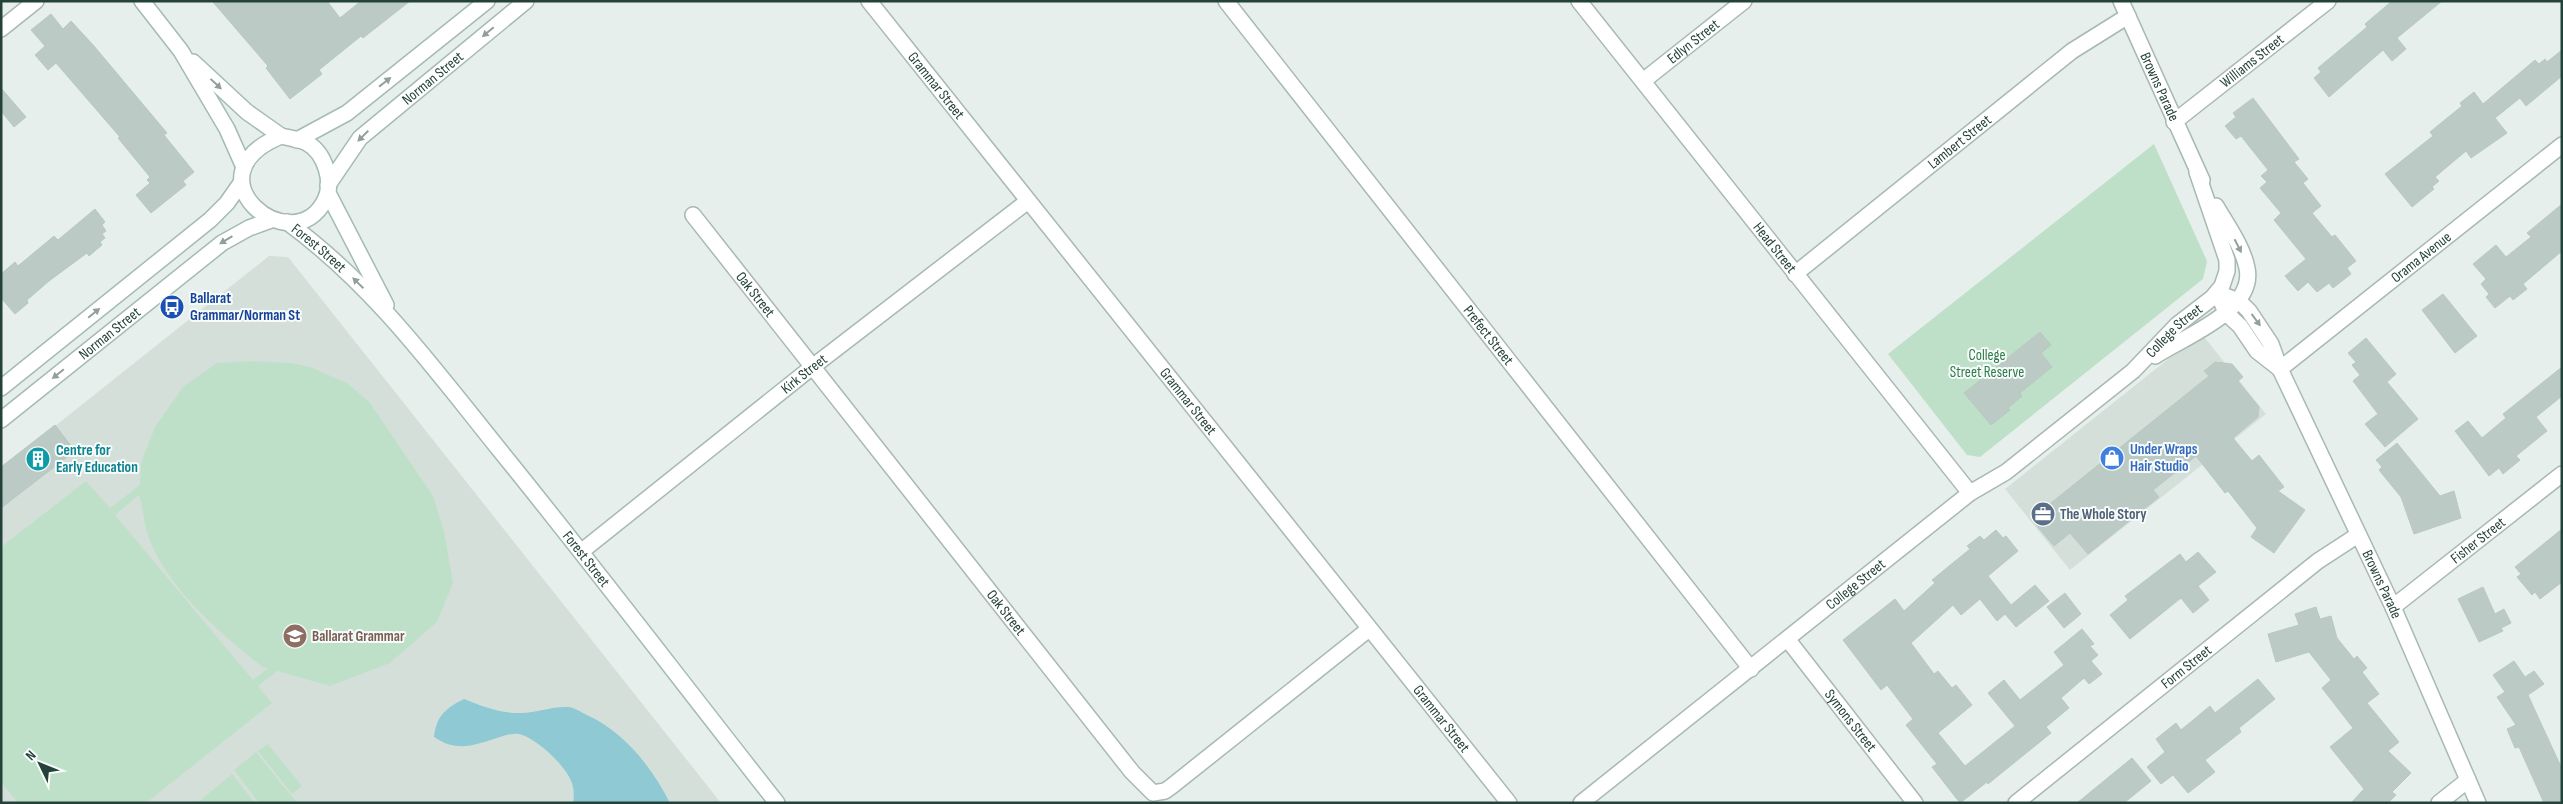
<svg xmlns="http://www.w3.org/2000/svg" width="2563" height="804" font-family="'Sofia Sans Condensed',sans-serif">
	<rect width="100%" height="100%" fill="#e6efeb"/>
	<path fill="#d4dfda" d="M269,256L288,257L721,803H1V469Z
		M2201,333L2266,414L2070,570L2005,489Z"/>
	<path fill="#bfe0c8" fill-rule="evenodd" d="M2154,144L2207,261L2203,279L1980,457L1967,455L1888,354Z
		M251,361L291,363L310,367L347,383L370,403L433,496L444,531L453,583L437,622L390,663L330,686L277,671L258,686L272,703L146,803H18L1,782V547L86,481L110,508L140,485L141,463L155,427L183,387L217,363ZM139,495C144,510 144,529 151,543C172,593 221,633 262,667L268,668L253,680L115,515Z
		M268,744L302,786L292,794L258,751Z
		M256,752L297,803H259L234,770Z
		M232,774L255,803H197Z"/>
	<path fill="#8ec9d4" d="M464,699C484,707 502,714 523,713C539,712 553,706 569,707C575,708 581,712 587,715C624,732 651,766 670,803H573C574,798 574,792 573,787C570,769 537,738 519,734C514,733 505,735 500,737C474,745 458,753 434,737C436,716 446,708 464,699Z"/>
	<path fill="#bbcac4" stroke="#b8c9c2" d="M212,1H327L340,18L361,1H410L363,38L361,36L319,70L322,74L290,99L266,68L268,66Z
		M2392,1H2442L2397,38L2406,49L2392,61L2383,50L2329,97L2314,78L2321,72L2318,68L2367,27L2365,24Z
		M51,14L63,29L71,21L94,46L167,133L164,135L194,172L183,181L186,185L151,213L136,195L150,183L147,180L150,177L118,138L120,137L56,63L48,70L35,55L45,46L31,30Z
		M2562,50V76L2526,106L2520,98L2495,118L2507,133L2471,158L2466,151L2435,177L2439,181L2432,187L2434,189L2412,207L2385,174L2433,136L2430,132L2462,106L2460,103L2474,92L2483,104L2535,60L2539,64L2545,59L2547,62Z
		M1,88L26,117L14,127L1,111Z
		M2253,98L2299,159L2294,162L2308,179L2303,183L2321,206L2312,213L2332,237L2335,235L2356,261L2347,268L2351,274L2333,288L2329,283L2317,292L2308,282L2298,291L2285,276L2306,259L2274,220L2281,213L2260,188L2267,182L2261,176L2268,170L2241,136L2236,139L2225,126L2236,117L2233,113Z
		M2562,204V251L2523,284L2527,289L2513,300L2510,296L2495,308L2486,297L2489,294L2481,284L2486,279L2473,264L2496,245L2506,257L2531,237L2527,233Z
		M95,209L105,222L102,225L106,231L102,234L105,238L100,242L102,245L89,256L87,253L49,281L27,300L28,303L15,314L1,298V274L15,262L18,266L54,236L58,240Z
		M2443,294L2477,336L2455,353L2422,310Z
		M2040,332L2051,345L2041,353L2052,367L2020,393L2022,396L2008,408L2010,410L1991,425L1964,393Z
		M2366,338L2396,374L2387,382L2418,419L2385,447L2365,424L2378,414L2353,381L2360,375L2352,365L2356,362L2348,353Z
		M2215,362L2232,364L2243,377L2238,381L2259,407L2258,417L2233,438L2252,461L2259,455L2284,487L2278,491L2305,510L2274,553L2251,537L2257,528L2228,491L2225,493L2196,456L2153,490L2159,497L2088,554L2070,533L2054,546L2031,519L2209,376L2204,371Z
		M2562,367V396L2536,417L2547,431L2516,456L2520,460L2503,474L2499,468L2489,476L2455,431L2468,421L2482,438L2506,418L2503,414Z
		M55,425L75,451L1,508V467Z
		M2397,443L2440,496L2454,491L2461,518L2414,534L2401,497L2379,470L2382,467L2376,460Z
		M2562,529V582L2540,599L2535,592L2532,595L2517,577L2521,574L2515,567Z
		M1996,530L2003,538L2006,536L2018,551L1988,576L2011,605L2035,585L2049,601L2016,627L2005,614L1997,621L1980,599L1961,615L1953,605L1911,643L1934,674L1938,671L1952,688L1956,685L1972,705L1938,733L1965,766L2015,726L1988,693L2004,680L2020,700L2064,665L2054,652L2082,629L2094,644L2090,646L2098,655L2091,661L2102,674L2089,684L2084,678L2061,698L2069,708L2046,727L2051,733L1988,784L1987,782L1960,803L1932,767L1937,764L1906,725L1913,719L1887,685L1881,690L1843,640L1895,599L1904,611L1935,583L1932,580L1970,549L1967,546L1980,536L1984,540Z
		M2198,552L2216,572L2198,586L2209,600L2193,613L2181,598L2130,639L2110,615L2128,600L2125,596L2180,554L2186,562Z
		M2483,587L2495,614L2504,609L2511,623L2501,628L2503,631L2479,642L2458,599Z
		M2065,593L2081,614L2064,628L2047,607Z
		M2316,607L2320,619L2331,616L2337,638L2354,659L2357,656L2367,668L2362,672L2379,694L2367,703L2399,742L2388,751L2411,773L2392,792L2396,795L2388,803H2351L2364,789L2330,747L2353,728L2322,688L2331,680L2309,652L2276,662L2268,634L2299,625L2295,614Z
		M2514,661L2525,677L2534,671L2544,684L2528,695L2562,769V803H2544L2519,747L2515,748L2507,729L2516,725L2497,697L2505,692L2493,675Z
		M2258,679L2275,699L2239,728L2241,732L2205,760L2215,772L2188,793L2173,775L2161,784L2147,767L2165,752L2156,739L2176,723L2181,730L2210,706L2215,713Z
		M2132,758L2151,781L2124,803H2077Z"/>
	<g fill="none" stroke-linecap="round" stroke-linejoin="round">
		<defs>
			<g id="street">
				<path id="s1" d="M869,1L1509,803"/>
				<path id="s2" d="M1226,1L1751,669"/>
				<path id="s3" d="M1579,1L1970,493"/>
				<path id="s4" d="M2121,1L2202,180"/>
				<path d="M1,29L36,1"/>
				<path id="s5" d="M1643,81L1744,1"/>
				<path id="s6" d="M2174,122L2328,1"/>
				<path id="s7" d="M693,215L1132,772L1153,793L1165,791L1172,786L1369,629"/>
				<path id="s8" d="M1795,274L2072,51L2128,16"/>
				<path id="s9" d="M2217,293L2239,301L2249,311L2271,344L2280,369L2393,607L2478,803"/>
				<path d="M2222,303L2226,313L2240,326L2257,351L2280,369"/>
				<path d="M2155,356C2183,337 2256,311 2247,268C2243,247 2227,225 2216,206"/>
				<path id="s10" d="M2280,369L2562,145"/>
				<path id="s11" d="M582,551L811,368L1028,201"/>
				<path id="s12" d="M2393,607L2562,474"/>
				<path id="s13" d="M1788,640L1915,803"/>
				<path id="s14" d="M1581,803L1970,493L2006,472L2133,371L2177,325L2212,298L2222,286L2227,271V260L2197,172"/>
				<path id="s15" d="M2016,803L2318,561L2358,535"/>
				<path d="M2439,803L2468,780"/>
			</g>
			<g id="secondary">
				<path d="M142,1L181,51L227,129L243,165"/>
				<path d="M193,62L247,112L281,136"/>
				<path d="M281,136C289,138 300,139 307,143C325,153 334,182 325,200C293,264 184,176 281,136Z"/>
				<path d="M297,140L347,113L487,1"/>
				<path id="s16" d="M328,185L360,138L526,1"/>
				<path d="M328,193L386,305"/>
				<path id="s17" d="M287,222C373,285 432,366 498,448C593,565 684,685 777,803"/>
				<path d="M1,388L210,220L227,203L241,183"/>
				<path id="s18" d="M1,420L222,243L249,228L271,220"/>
			</g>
		</defs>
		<use href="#street" stroke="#a8b8b2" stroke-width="18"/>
		<use href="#secondary" stroke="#a4bbb3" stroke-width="18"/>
		<use href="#street" stroke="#fff" stroke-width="15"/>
		<use href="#secondary" stroke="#fff" stroke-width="15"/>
	</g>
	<defs><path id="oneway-solid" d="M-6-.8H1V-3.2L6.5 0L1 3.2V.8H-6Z" transform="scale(1.25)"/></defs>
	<g fill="#92a09c">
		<use href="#oneway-solid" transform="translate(488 32) rotate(140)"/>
		<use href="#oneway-solid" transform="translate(385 82) rotate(-38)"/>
		<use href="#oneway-solid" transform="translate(216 84) rotate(43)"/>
		<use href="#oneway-solid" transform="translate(363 136) rotate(135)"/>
		<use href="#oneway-solid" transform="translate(226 240) rotate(149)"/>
		<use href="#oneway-solid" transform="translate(2238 246) rotate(63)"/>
		<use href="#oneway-solid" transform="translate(358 283) rotate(-136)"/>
		<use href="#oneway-solid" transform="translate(94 313) rotate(-39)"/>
		<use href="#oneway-solid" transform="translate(2256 320) rotate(54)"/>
		<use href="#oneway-solid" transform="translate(58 374) rotate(141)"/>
	</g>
	<defs>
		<symbol id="bus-disc" viewBox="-11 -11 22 22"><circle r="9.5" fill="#1a4fb4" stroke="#f7fbf9"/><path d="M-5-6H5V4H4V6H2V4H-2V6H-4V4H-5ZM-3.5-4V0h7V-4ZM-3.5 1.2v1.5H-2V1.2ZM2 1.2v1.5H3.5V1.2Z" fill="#fff"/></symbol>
		<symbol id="shop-disc" viewBox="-11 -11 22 22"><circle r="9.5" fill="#3f7fe0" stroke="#f7fbf9"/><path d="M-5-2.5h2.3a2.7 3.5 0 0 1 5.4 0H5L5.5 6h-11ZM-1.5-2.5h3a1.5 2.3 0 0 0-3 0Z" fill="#fff"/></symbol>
		<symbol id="building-disc" viewBox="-11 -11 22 22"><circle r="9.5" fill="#0f9aa8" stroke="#f7fbf9"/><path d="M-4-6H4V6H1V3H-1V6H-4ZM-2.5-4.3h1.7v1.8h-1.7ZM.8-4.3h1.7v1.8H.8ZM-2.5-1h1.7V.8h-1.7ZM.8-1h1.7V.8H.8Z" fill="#fff"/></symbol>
		<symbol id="office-disc" viewBox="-11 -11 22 22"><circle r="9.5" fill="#5c6f8a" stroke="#f7fbf9"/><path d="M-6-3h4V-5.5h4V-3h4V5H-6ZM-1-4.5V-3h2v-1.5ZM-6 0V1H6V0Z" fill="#fff"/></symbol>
		<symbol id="school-disc" viewBox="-11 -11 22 22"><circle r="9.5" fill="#8d6e63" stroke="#f7fbf9"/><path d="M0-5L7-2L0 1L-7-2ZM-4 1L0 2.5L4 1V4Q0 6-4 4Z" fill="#fff"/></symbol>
	</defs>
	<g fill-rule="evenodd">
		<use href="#bus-disc" x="158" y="293" width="28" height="28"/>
		<use href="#shop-disc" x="2098" y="444" width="28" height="28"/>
		<use href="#building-disc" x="24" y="445" width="28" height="28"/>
		<use href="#office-disc" x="2029" y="500" width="28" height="28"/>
		<use href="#school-disc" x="281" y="622" width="28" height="28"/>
	</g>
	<g text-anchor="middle" stroke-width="4" stroke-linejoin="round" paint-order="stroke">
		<g font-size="15" fill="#24423a" stroke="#f7fbf9">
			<text dy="5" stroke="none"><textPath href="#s5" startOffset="64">Edlyn Street</textPath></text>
			<text dy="5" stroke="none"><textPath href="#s6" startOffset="99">Williams Street</textPath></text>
			<text dy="5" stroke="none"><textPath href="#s16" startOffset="151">Norman Street</textPath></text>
			<text dy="5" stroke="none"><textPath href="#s1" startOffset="108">Grammar Street</textPath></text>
			<text dy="5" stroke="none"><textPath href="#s4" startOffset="94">Browns Parade</textPath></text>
			<text dy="5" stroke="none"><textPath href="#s8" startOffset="211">Lambert Street</textPath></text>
			<text dy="5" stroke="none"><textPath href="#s3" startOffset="315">Head Street</textPath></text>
			<text dy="5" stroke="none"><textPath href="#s17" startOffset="41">Forest Street</textPath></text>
			<text dy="5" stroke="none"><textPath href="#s10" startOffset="180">Orama Avenue</textPath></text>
			<text dy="5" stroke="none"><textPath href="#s7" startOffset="101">Oak Street</textPath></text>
			<text dy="5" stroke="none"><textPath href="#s14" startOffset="759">College Street</textPath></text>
			<text dy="5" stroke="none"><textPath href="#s18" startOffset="139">Norman Street</textPath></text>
			<text dy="5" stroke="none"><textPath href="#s2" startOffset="425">Prefect Street</textPath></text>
			<text dy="5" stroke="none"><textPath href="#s11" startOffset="284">Kirk Street</textPath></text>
			<text dy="5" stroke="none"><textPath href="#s1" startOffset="512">Grammar Street</textPath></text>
			<text dy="5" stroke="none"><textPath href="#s12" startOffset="108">Fisher Street</textPath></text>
			<text dy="5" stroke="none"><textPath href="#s17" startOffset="452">Forest Street</textPath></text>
			<text dy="5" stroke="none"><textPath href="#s14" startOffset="351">College Street</textPath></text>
			<text dy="5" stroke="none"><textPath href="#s9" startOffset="342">Browns Parade</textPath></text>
			<text dy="5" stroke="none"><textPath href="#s7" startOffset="506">Oak Street</textPath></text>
			<text dy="5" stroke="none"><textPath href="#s15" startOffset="218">Form Street</textPath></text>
			<text dy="5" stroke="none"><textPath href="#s1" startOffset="918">Grammar Street</textPath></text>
			<text dy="5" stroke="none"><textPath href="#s13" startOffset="102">Symons Street</textPath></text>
		</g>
		<g font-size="15" font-weight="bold" fill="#164399" stroke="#f7fbf9" text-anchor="start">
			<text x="190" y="303">Ballarat<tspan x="190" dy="17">Grammar/Norman St</tspan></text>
		</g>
		<g font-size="15" fill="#2d7a4b" stroke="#f7fbf9">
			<text x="1987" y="360">College<tspan x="1987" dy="17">Street Reserve</tspan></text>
		</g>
		<g font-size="15" font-weight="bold" fill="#366cbe" stroke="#f7fbf9" text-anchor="start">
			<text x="2130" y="454">Under Wraps<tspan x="2130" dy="17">Hair Studio</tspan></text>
		</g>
		<g font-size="15" font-weight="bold" fill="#0d838f" stroke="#f7fbf9" text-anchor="start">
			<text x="56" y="455">Centre for<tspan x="56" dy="17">Early Education</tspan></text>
		</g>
		<g font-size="15" font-weight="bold" fill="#4e5e75" stroke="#f7fbf9" text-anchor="start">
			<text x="2060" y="519">The Whole Story</text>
		</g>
		<g font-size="15" font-weight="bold" fill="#785e54" stroke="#f7fbf9" text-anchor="start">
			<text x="312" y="641">Ballarat Grammar</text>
		</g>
	</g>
	<rect width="2563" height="804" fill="none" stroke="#24423a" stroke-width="5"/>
	<g transform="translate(40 764) rotate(313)" stroke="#f7fbf9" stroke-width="4" paint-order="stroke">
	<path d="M0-4L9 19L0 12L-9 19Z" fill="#24423a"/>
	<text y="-8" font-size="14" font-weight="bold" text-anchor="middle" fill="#24423a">N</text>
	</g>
</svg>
